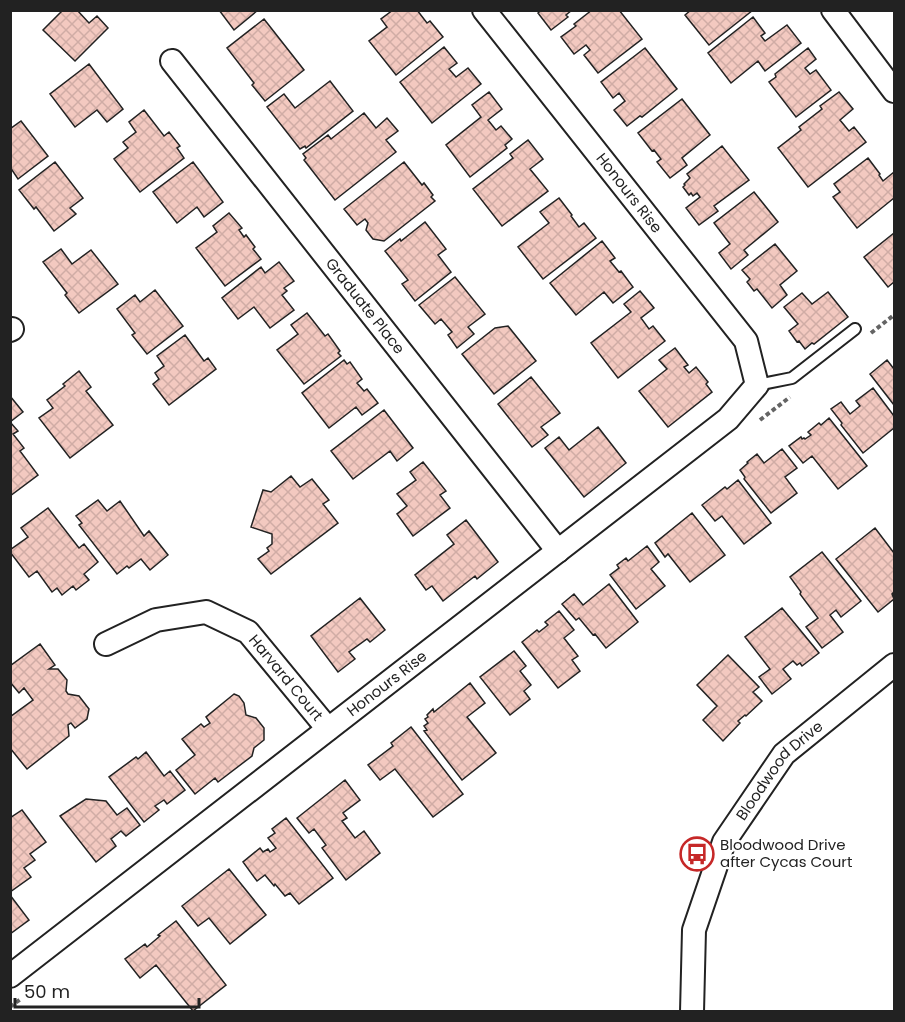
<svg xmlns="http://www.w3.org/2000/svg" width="905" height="1022" font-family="Poppins,sans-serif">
	<defs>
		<pattern id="building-cross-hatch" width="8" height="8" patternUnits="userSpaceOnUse" patternTransform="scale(1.5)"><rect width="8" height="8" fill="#f3c9c0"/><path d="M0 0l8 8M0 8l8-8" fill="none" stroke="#d0aca5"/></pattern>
	</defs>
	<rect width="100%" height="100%" fill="#fff"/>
	<path fill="url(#building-cross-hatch)" stroke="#222" stroke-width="1.5" d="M63,10H77L89,23L97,16L108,28L75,61L43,30Z
		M219,10H258L234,30Z
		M393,10H417L427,23L430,21L443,37L396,75L369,41L387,27L381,19Z
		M541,10H572L566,15L568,17L551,30L538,13Z
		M592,10H619L642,39L598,73L584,55L590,50L586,45L574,54L561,37L576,26L574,24Z
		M691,10H753L709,45L685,15Z
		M753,17L765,33L761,36L765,41L787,25L801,43L765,71L758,61L731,83L708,53Z
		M264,19L304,70L265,101L252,85L254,83L227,48Z
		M444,47L457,63L449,69L456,77L468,68L481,84L432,123L400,82Z
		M645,48L677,89L642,117L640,116L627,126L614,110L625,101L619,93L613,98L601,82Z
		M808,48L816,59L805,68L810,74L816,70L831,90L796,117L769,82L776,77L775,74Z
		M89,64L123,109L107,122L97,110L75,127L50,94Z
		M330,81L353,111L306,148L305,146L300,149L267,107L284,94L295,108Z
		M489,92L502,109L488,120L496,130L501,126L512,139L505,145L507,148L470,177L446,145L481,117L472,105Z
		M839,92L853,109L840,120L849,131L854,127L866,142L808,187L778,148L801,130L799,127L822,109L820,106Z
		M682,99L710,135L682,158L687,165L670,178L657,162L661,159L654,150L652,151L638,133Z
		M144,110L164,136L169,132L180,146L177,148L184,158L140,192L114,159L128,148L123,142L136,132L129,122Z
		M364,113L376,128L387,118L398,131L386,140L396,152L335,200L304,160L306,158L303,154L328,135L331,139Z
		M21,121L48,156L18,179L12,170L10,172V129Z
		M528,140L543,159L530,169L548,191L502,226L473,189L513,158L510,154Z
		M722,146L749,180L714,206L718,211L699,225L686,208L700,197L697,193L693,196L691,193L689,195L683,187L685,185L684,184L690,178L687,174Z
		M868,158L880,174L879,175L883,181L894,172V198L857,228L833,197L840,192L834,184Z
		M55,162L83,198L70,208L76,214L54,231L36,207L34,209L19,190Z
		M193,162L223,202L204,217L197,207L177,223L153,192Z
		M404,162L422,185L424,183L433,195L431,197L435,201L384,241L373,239L366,230L368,223L365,219L357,225L344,209Z
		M754,192L778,222L744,250L748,255L731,269L719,253L730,244L714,223Z
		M559,198L572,215L571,216L579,227L584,223L596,238L543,279L518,247L549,223L540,212Z
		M229,213L242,228L239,230L244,237L246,235L255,247L253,249L261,259L225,286L196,248L217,232L213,226Z
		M425,222L446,249L438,255L451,272L415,301L402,284L408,280L385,251L400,239L401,241Z
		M894,233V282L888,287L864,257Z
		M602,241L615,258L610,261L619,272L621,271L633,287L613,303L604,292L576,315L550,283Z
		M775,244L797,271L780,285L787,295L772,308L757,289L754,291L747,282L750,279L742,270Z
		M61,249L72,264L91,250L118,284L79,313L65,295L67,293L43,262Z
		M279,262L294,281L284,288L287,291L282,295L294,310L270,328L254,307L238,319L222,298L261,267L265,273Z
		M455,277L485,314L468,327L474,334L457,348L448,335L452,332L441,319L435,324L419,305Z
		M155,290L183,326L147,354L132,335L135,333L117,309L135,295L140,302Z
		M640,291L654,308L641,318L649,329L653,326L665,341L618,378L591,343L631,312L624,304Z
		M828,292L848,317L814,344L812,343L805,349L799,341L797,342L789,331L798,324L784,307L802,293L812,304Z
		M307,313L325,336L328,334L340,351L338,353L341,356L304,384L277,350L298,334L291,325Z
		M508,326L536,361L494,394L462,354L495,328Z
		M185,335L204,361L208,358L216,369L169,405L153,384L159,379L155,373L164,366L157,356Z
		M675,348L688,365L684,367L689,373L696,367L708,382L706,384L712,392L668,427L639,391L667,369L659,360Z
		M344,360L347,364L350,362L362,379L357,383L364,391L367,389L378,403L362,415L356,407L329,428L302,393Z
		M887,360L894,369V405L870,374Z
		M79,371L91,387L86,391L113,425L70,458L39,418L53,408L47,400L65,386L63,384Z
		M531,377L560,413L541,427L548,435L532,447L498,404Z
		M873,388L894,416V428L863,453L841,425L842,423L831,409L841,402L850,414L860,406L856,401Z
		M10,396L23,412L10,422Z
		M384,410L413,448L397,461L390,451L353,479L331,451Z
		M829,418L867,466L838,489L812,456L803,463L789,446L801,437L802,439L804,438L805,439L811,435L808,432L819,423L821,425Z
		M10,422L18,431L13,434L24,448L20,451L38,475L10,496Z
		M598,427L626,463L584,497L545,448L559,437L569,450Z
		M782,449L797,468L785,477L797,493L771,513L744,479L745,477L740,470L748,463L747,462L757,454L764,463Z
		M423,462L446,491L440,495L450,508L413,536L397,514L407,506L397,494L416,480L410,472Z
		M291,476L300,487L312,479L329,500L323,504L338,523L271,574L258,559L269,551L267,548L272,544V534L251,527L263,490L271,492Z
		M738,480L771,523L744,544L722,516L715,521L702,505L725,487L727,489Z
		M98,500L107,511L120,501L144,536L149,531L168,555L150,570L141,559L129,568L127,566L117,574L79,525L82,523L76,516Z
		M48,508L79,548L84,544L98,562L84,574L89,580L76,590L73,586L62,595L57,588L52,592L37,571L29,577L10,552V550L28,537L21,528Z
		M692,513L725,555L690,582L668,554L665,557L655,543Z
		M466,520L498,562L477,579L475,576L443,601L432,586L426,590L415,575L454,544L447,535Z
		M875,528L894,553V592L892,594L894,599L878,612L836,559Z
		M647,546L659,562L651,569L665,586L636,609L610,575L619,568L617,565L626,558L628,561Z
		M822,552L861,601L841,617L836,610L830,615L843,632L822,648L806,627L818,618L800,594L801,592L790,577Z
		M609,584L638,622L606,648L595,634L593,635L579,618L576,620L562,604L574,594L583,605Z
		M360,598L385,630L370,642L367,639L349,652L355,659L338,672L311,636Z
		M782,608L819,653L802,666L800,663L797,665L793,661L783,669L791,679L772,694L759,677L770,669L745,637Z
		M559,611L574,630L564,638L578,656L572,660L580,671L558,688L522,642L537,630L539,632L548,625L545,622Z
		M40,644L55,665L49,669H58L67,680L66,691L68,694L79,696L89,709L87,719L75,728L71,723L68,725L69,736L27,769L10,748V717L33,700L24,688L19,693L10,682V666Z
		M514,651L526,666L520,671L531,685L524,691L530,699L510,715L480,677Z
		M728,655L759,687L753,692L762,701L746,716L745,715L738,721L740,723L723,741L703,720L717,706L697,685Z
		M470,683L485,703L467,717L496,753L462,780L424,731L427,730L424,726L428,723L425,719L428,717L427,715L433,709L434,712Z
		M234,694L239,696L244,703L246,715L256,718L264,728V740L254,748L252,756L218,782L215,778L195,794L176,770L195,755L182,739L201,724L204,727L210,723L206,717Z
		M411,727L463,794L433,817L395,769L380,780L368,765L393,746L391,743Z
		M146,752L164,776L170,771L185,790L167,804L164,800L155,806L159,810L144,822L109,777L136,757L138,759Z
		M345,780L360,800L343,813L347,818L342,821L355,838L364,831L380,853L346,880L322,848L326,845L314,829L309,833L297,818Z
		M86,799L106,801L117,815L127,808L140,825L126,836L121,831L111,839L116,846L96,862L60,816Z
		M22,810L46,842L30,854L35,860L24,868L31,877L10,892V818Z
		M286,818L333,878L299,904L290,893L285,896L275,884L274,886L265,875L257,881L243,862L260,848L263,852L268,849L270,852L276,848L268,838L275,833L272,829Z
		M229,869L266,915L230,944L209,918L198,926L182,906Z
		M10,895L29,920L10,934Z
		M176,921L226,985L193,1011L156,965L140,978L125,959L145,944L147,947L160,936L158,935Z"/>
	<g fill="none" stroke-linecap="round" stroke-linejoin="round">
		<defs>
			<path id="lane" d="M757,385L792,378L855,329"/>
			<g id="street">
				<path d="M833,10L894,91"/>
				<path id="s1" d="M172,61L558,551"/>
				<path d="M10,330L12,329"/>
				<path id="s2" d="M106,644L156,620L206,612L248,632L328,729"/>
				<path id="s3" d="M10,976L728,419L757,385L746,341L484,10"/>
				<path id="s4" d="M692,1012L694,930L724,842L784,754L894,665"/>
			</g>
		</defs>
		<use href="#lane" stroke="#222" stroke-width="14"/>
		<use href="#street" stroke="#222" stroke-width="26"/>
		<path stroke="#646464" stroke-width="4" stroke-dasharray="4.5 3" stroke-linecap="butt" d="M871,333L894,315
			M760,420L790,397
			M10,1007L22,998"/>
		<use href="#lane" stroke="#fff" stroke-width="10"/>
		<use href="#street" stroke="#fff" stroke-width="22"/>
	</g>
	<defs>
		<symbol id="bus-ring" viewBox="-11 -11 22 22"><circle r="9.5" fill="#fff" stroke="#c62828" stroke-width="1.5"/><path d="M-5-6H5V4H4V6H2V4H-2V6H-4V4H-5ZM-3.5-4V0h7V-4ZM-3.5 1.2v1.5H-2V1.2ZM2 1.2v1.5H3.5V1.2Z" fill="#c62828"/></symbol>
	</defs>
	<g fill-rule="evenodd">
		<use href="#bus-ring" x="678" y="835" width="38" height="38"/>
	</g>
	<g text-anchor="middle" stroke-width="4.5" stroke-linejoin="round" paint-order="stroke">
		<g font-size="15" fill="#222" stroke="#fff">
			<text transform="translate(629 193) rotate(52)" y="5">Honours Rise</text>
			<text dy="5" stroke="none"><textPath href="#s1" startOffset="312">Graduate Place</textPath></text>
			<text dy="5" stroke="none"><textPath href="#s2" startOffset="212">Harvard Court</textPath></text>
			<text dy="5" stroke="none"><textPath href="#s3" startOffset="477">Honours Rise</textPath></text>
			<text dy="5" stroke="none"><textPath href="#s4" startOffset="266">Bloodwood Drive</textPath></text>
		</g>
		<g font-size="15" fill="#222" stroke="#fff" text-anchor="start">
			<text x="720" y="850">Bloodwood Drive<tspan x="720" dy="17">after Cycas Court</tspan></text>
		</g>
	</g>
	<rect width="905" height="1022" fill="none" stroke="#222222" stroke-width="24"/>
	<path d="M15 998v9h184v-9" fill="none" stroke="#222222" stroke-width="3"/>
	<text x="24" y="998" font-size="18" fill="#222222" stroke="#ffffff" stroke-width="4.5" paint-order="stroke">50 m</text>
</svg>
